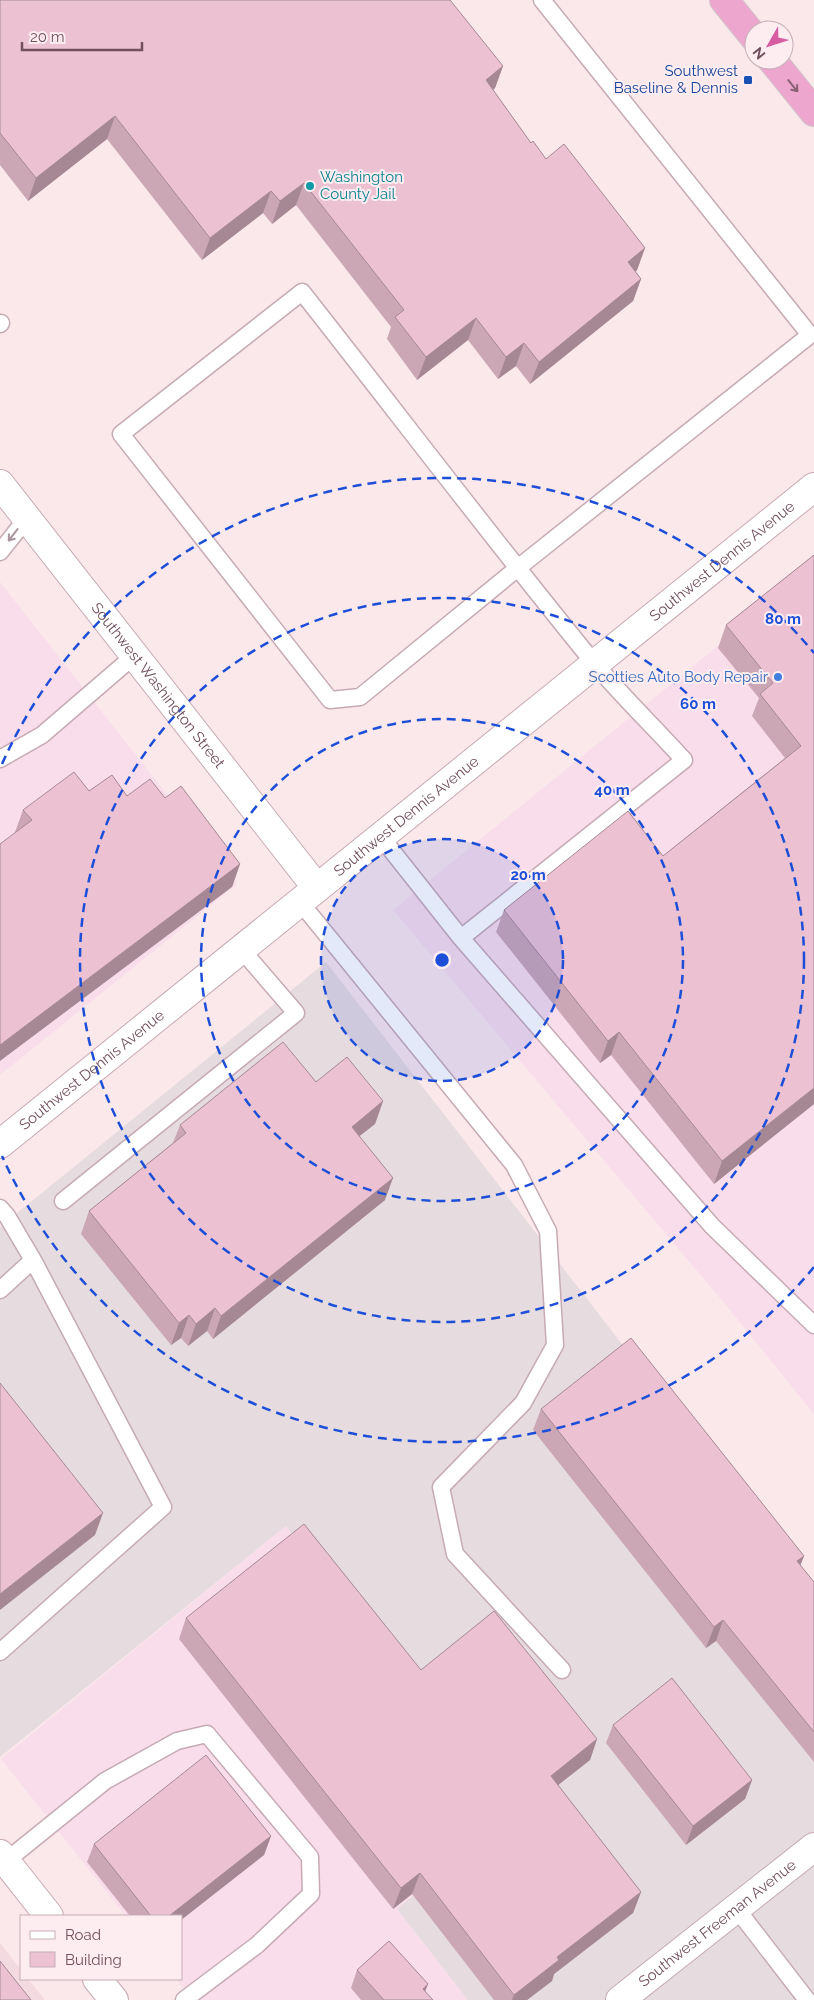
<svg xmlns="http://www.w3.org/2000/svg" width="814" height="2000" font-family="Raleway,sans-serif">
	<rect width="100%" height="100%" fill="#fae8eb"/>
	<path fill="#f3dae0" d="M0,1943L21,1970V1979H28L45,2000H0Z"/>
	<path fill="#f9ddeb" d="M814,568V1414L725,1304L393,910Z
		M0,582L237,884L0,1075Z
		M286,1526L514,1816L397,1909L468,2000H193L176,1979H181V1916H126L1,1759Z"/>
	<path fill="#e6dbdf" d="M326,962L814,1592V2000H468L397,1909L513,1816L286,1526L0,1757V1227Z"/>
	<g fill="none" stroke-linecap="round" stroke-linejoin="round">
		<defs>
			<path id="lane" d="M0,324L1,323
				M0,552L27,518
				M0,759L42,735L135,655
				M381,837L461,938L684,760C654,727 622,696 594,663C494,541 399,415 302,292L121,434L330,700L360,697L519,567L810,335L542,0
				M300,902L514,1165L548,1231L555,1345L523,1403L441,1487L455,1554L562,1670
				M461,938L712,1226L814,1325
				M63,1201L296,1013L241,949
				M0,1208L7,1216L33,1260L163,1507L0,1652
				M0,1290L33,1260
				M6,1861L105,1781L177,1741L207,1734L310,1857L311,1894L257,1945L184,2000
				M736,1908L807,2000"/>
			<g id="street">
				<path id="s1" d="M0,484L317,888"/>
				<path id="s2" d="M620,2000L814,1847"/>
			</g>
			<g id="secondary">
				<path id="s3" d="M0,1144L814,487"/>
				<path d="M0,1854L49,1916"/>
				<path d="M97,1979L114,2000"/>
			</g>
			<path id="highway" d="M724,0L754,37
				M772,60L814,112"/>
		</defs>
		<use href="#lane" stroke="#c6aab4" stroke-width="19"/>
		<use href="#street" stroke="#c6aab4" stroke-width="30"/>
		<use href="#secondary" stroke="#c8a9b4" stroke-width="30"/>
		<use href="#highway" stroke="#d2c7cb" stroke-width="30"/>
		<use href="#lane" stroke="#fff" stroke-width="16"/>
		<use href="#street" stroke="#fff" stroke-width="28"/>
		<use href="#secondary" stroke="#fff" stroke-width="28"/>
		<use href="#highway" stroke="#eda6cd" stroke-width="28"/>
	</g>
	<path fill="#cba7b5" d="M0,0L503,66L495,88L493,90L531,143L546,159L645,248L637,270L636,272L641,279L633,301L530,384L516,366L498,379L468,340L417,380L387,339L391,327L296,205L272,224L263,213L202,260L107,139L28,201L0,165Z
		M814,555V1104L714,1184L611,1055L600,1063L496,932L504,910L663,856L785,758L752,716L759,698L718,648L726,625Z
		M89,791L127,796L165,798L240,864L232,887L15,832L23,810Z
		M316,1082L383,1101L375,1124L359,1136L385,1200L213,1339L207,1331L188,1346L181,1338L171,1345L81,1234L89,1211L173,1143L180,1125Z
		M541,1409L804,1556L800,1565L814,1582V1762L716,1641L706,1648L533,1430Z
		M186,1618L421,1670L597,1739L590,1760L558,1785L641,1892L633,1913L554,1974L552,1981L527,2000H494L412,1894L393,1909L179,1639Z
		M613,1725L752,1780L745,1799L686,1845L606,1743Z
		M271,1836L264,1855L181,1920V1916H130L87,1862L94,1844Z
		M357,1970L425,1992L433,2000H361L351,1988Z"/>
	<path fill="#a58894" d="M503,66L495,88L477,103L486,80Z
		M115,116L107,139L28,201L36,178Z
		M304,183L296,205L272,224L280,201Z
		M271,191L263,213L202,260L210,238Z
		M645,248L637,270L620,284L628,262Z
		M641,279L633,301L530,384L539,362Z
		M476,318L468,340L417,380L426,357Z
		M524,343L516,366L498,379L506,357Z
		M240,864L232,887L0,1061V1045Z
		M619,1032L611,1055L600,1063L608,1041Z
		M814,1088V1104L714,1184L722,1161Z
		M383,1101L375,1124L343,1149L352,1127Z
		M393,1178L385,1200L213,1339L221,1316Z
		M215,1308L207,1331L188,1346L196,1324Z
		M189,1315L181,1338L171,1345L179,1323Z
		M103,1513L95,1535L0,1610V1594Z
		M804,1556L796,1577L797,1561Z
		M723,1620L716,1641L706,1648L714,1627Z
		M597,1739L590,1760L543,1797L551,1776Z
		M752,1780L745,1799L686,1845L693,1826Z
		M271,1836L264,1855L181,1920V1916H169Z
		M420,1873L412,1894L393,1909L401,1888Z
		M641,1892L633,1913L554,1974L552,1981L527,2000H512L514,1995L557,1957Z
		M428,1984L422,2000L423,1989Z"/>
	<path fill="#ecc2d3" stroke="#a58894" d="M0,0H450L503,66L486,80L531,143L533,141L546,159L564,144L645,248L628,262L641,279L539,362L524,343L506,357L476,318L426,357L395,317L404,310L304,183L280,201L271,191L210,238L115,116L36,178L0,133Z
		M814,555V1088L722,1161L619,1032L608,1041L504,910L628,811L663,856L801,746L760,694L773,683L726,625Z
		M74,772L89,791L112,775L127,796L150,779L165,798L181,786L240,864L0,1045V844L32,820L23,810Z
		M283,1042L316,1082L347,1057L383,1101L352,1127L393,1178L221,1316L215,1308L196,1324L189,1315L179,1323L89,1211L186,1133L180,1125Z
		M631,1338L804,1556L797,1561L814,1582V1732L723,1620L714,1627L541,1409Z
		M0,1383L103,1513L0,1594Z
		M304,1524L421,1670L494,1611L597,1739L551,1776L641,1892L557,1957L559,1960L514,1995L420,1873L401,1888L186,1618Z
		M672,1678L752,1780L693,1826L613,1725Z
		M206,1755L271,1836L169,1916H151L94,1844Z
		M389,1941L428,1984L423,1989L433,2000H384L357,1970Z
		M0,1961L31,2000H0Z"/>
	<defs><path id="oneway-shaft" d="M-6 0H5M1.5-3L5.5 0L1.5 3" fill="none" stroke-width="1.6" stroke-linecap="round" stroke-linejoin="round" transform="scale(1.25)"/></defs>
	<use stroke="#8a6074" href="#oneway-shaft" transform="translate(793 86) rotate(51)"/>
	<use stroke="#aa959e" href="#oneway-shaft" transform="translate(13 535) rotate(128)"/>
	<circle cx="442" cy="960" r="121" fill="#1d4ed8" fill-opacity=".12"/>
	<g fill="none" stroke="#1d4ed8" stroke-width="2.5" stroke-dasharray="9 6">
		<circle cx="442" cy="960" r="121"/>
		<circle cx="442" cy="960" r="241"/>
		<circle cx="442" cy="960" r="362"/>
		<path d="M814 1267A482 482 0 0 1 2 1156M2 764A482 482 0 0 1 814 653"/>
	</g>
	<rect fill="#1a4fb4" stroke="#fdedf1" stroke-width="2" x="743" y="75" width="10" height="10" rx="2.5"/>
	<circle fill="#0f9aa8" stroke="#fdedf1" stroke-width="2" cx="310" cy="186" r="5"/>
	<circle fill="#3f7fe0" stroke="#fdedf1" stroke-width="2" cx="778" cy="677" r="5"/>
	<g text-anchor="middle" stroke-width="4" stroke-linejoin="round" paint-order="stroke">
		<g font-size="15" fill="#164399" stroke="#fdedf1" text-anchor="end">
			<text x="738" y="76">Southwest<tspan x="738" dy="17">Baseline &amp; Dennis</tspan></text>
		</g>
		<g font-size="15" fill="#0d838f" stroke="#fdedf1" text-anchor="start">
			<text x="320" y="182">Washington<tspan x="320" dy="17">County Jail</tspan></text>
		</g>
		<g font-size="15" fill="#714f5e" stroke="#fdedf1">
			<text dy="5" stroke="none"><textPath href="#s3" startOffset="928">Southwest Dennis Avenue</textPath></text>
			<text dy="5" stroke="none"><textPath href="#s1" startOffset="256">Southwest Washington Street</textPath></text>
			<text dy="5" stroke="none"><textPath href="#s3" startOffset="522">Southwest Dennis Avenue</textPath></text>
			<text dy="5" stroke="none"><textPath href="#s3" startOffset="118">Southwest Dennis Avenue</textPath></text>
			<text dy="5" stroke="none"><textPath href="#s2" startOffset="124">Southwest Freeman Avenue</textPath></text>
		</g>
		<g font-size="15" fill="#366cbe" stroke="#fdedf1" text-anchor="end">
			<text x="768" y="682">Scotties Auto Body Repair</text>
		</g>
	</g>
	<circle cx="442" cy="960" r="8" fill="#1d4ed8" stroke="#fdedf1" stroke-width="2.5"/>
	<g font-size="15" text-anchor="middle" font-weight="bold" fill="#1d4ed8" stroke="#fdedf1" stroke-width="4" stroke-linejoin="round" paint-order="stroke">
		<text x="783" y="624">80 m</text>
		<text x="698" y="709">60 m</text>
		<text x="612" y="795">40 m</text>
		<text x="528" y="880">20 m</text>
	</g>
	<rect x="20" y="1915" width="162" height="65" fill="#fdedf1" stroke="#c5aeb6"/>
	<rect x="30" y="1931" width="25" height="8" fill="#ffffff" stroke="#c5aeb6"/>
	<text x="65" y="1940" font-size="15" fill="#714f5e">Road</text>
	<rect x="30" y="1952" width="25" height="15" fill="#ecc2d3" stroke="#c5aeb6"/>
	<text x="65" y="1965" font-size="15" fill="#714f5e">Building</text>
	<g transform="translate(769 45) rotate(231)"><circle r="24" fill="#fdedf1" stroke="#c5aeb6"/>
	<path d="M0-4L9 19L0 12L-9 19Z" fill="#d65ba3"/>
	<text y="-8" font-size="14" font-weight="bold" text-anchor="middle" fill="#714f5e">N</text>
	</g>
	<path d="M22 42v8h120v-8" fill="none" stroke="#714f5e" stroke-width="2.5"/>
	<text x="30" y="42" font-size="15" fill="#714f5e" stroke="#fdedf1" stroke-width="4" paint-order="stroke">20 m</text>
</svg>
